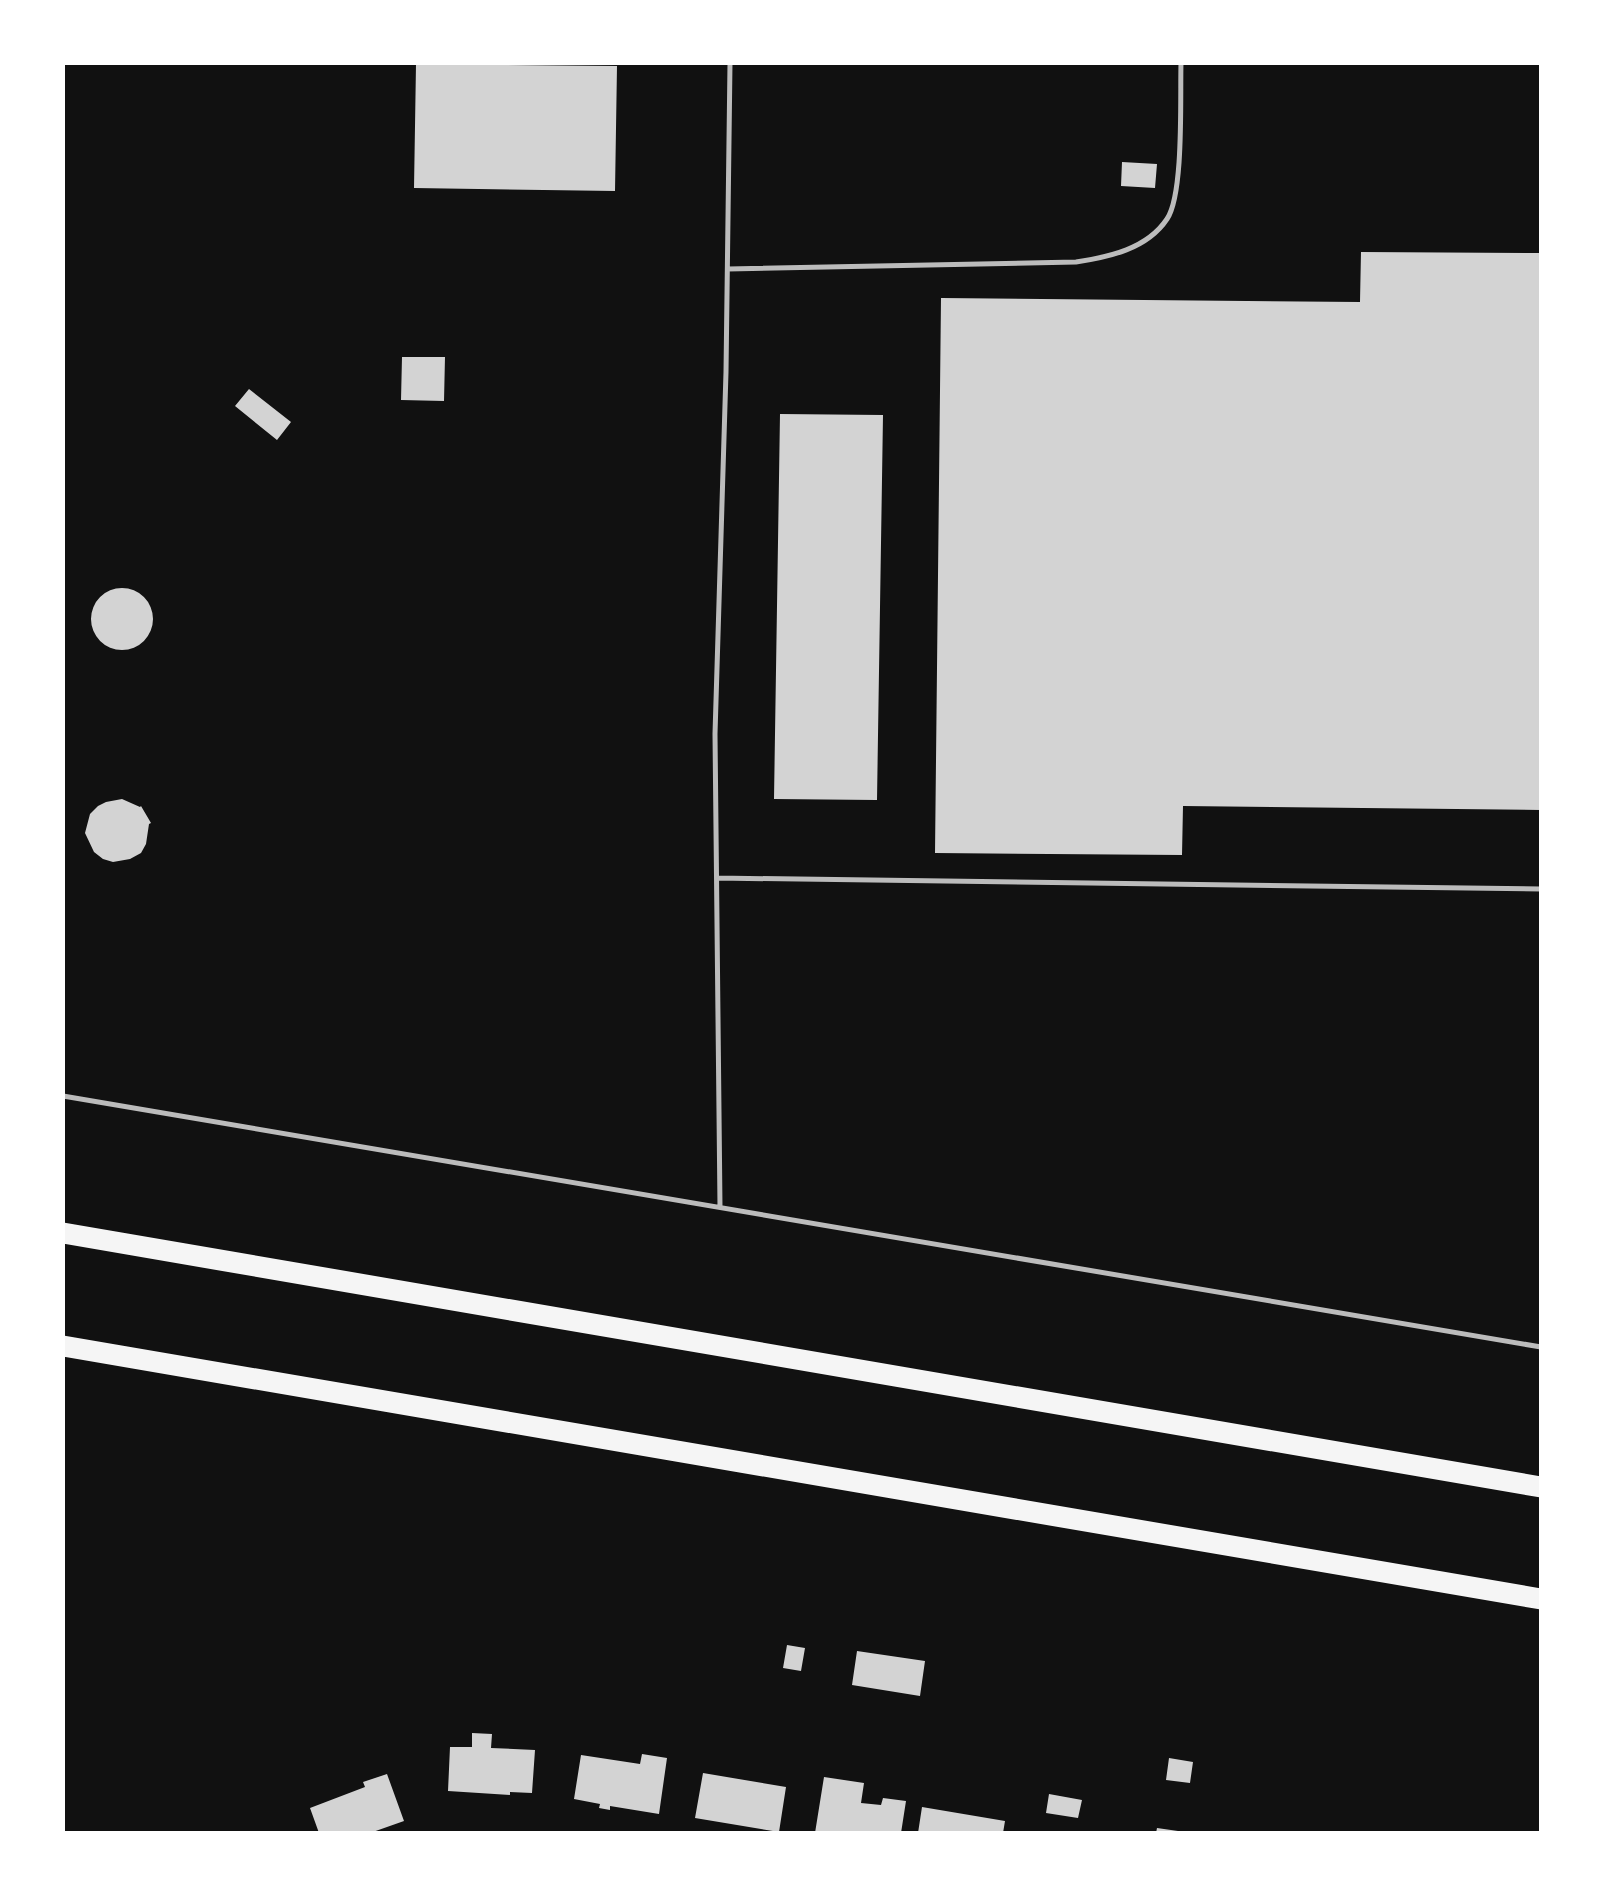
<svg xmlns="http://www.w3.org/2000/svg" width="1604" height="1896" font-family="'Asap Condensed',sans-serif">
	<rect width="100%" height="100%" fill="#111"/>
	<path fill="#d3d3d3" d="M416,64L617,66L615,191L414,188Z
		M1122,162L1157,164L1155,188L1121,186Z
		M1361,252L1541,253V810L1183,806L1182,855L935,853L941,298L1360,302Z
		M402,357H445L444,401L401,400Z
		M249,389L291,422L277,440L235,406Z
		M780,414L883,415L877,800L774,799Z
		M91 619a31 31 0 1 1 62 0a31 31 0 1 1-62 0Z
		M122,799L140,807L141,806L151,823L149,824L146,844L141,853L130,859L113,862L103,859L94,852L85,833L90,814L98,806L106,802Z
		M787,1645L805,1648L801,1671L783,1668Z
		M857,1651L925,1661L920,1696L852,1685Z
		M472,1733L492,1734L491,1748L535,1750L532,1793L510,1792V1795L448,1791L450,1747H472Z
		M642,1754L667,1758L659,1814L610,1806V1810L599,1808L600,1804L574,1799L581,1755L640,1764Z
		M1169,1758L1193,1762L1190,1783L1166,1780Z
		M703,1773L786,1787L779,1832L695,1818Z
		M387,1774L404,1821L370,1833H319L310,1808L365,1787L363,1782Z
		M824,1777L864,1783L861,1803L881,1805L883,1798L906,1801L901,1833H815Z
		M1049,1794L1082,1800L1078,1818L1046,1813Z
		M922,1807L1005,1821L1003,1833H918Z
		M1157,1828L1178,1831V1833H1156Z"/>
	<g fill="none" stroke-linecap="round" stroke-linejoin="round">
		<path stroke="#bcbcbc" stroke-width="5" d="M728,269L1076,262C1109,257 1147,249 1167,219C1184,194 1180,97 1181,63
			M717,878L1541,889
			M63,1096L1541,1347
			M720,1207L715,734L726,372L730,63"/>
		<path stroke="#f5f5f5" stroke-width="21" d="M63,1233L1541,1487
			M63,1346L1541,1599"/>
	</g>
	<rect width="1604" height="1896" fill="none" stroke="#ffffff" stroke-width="130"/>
</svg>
